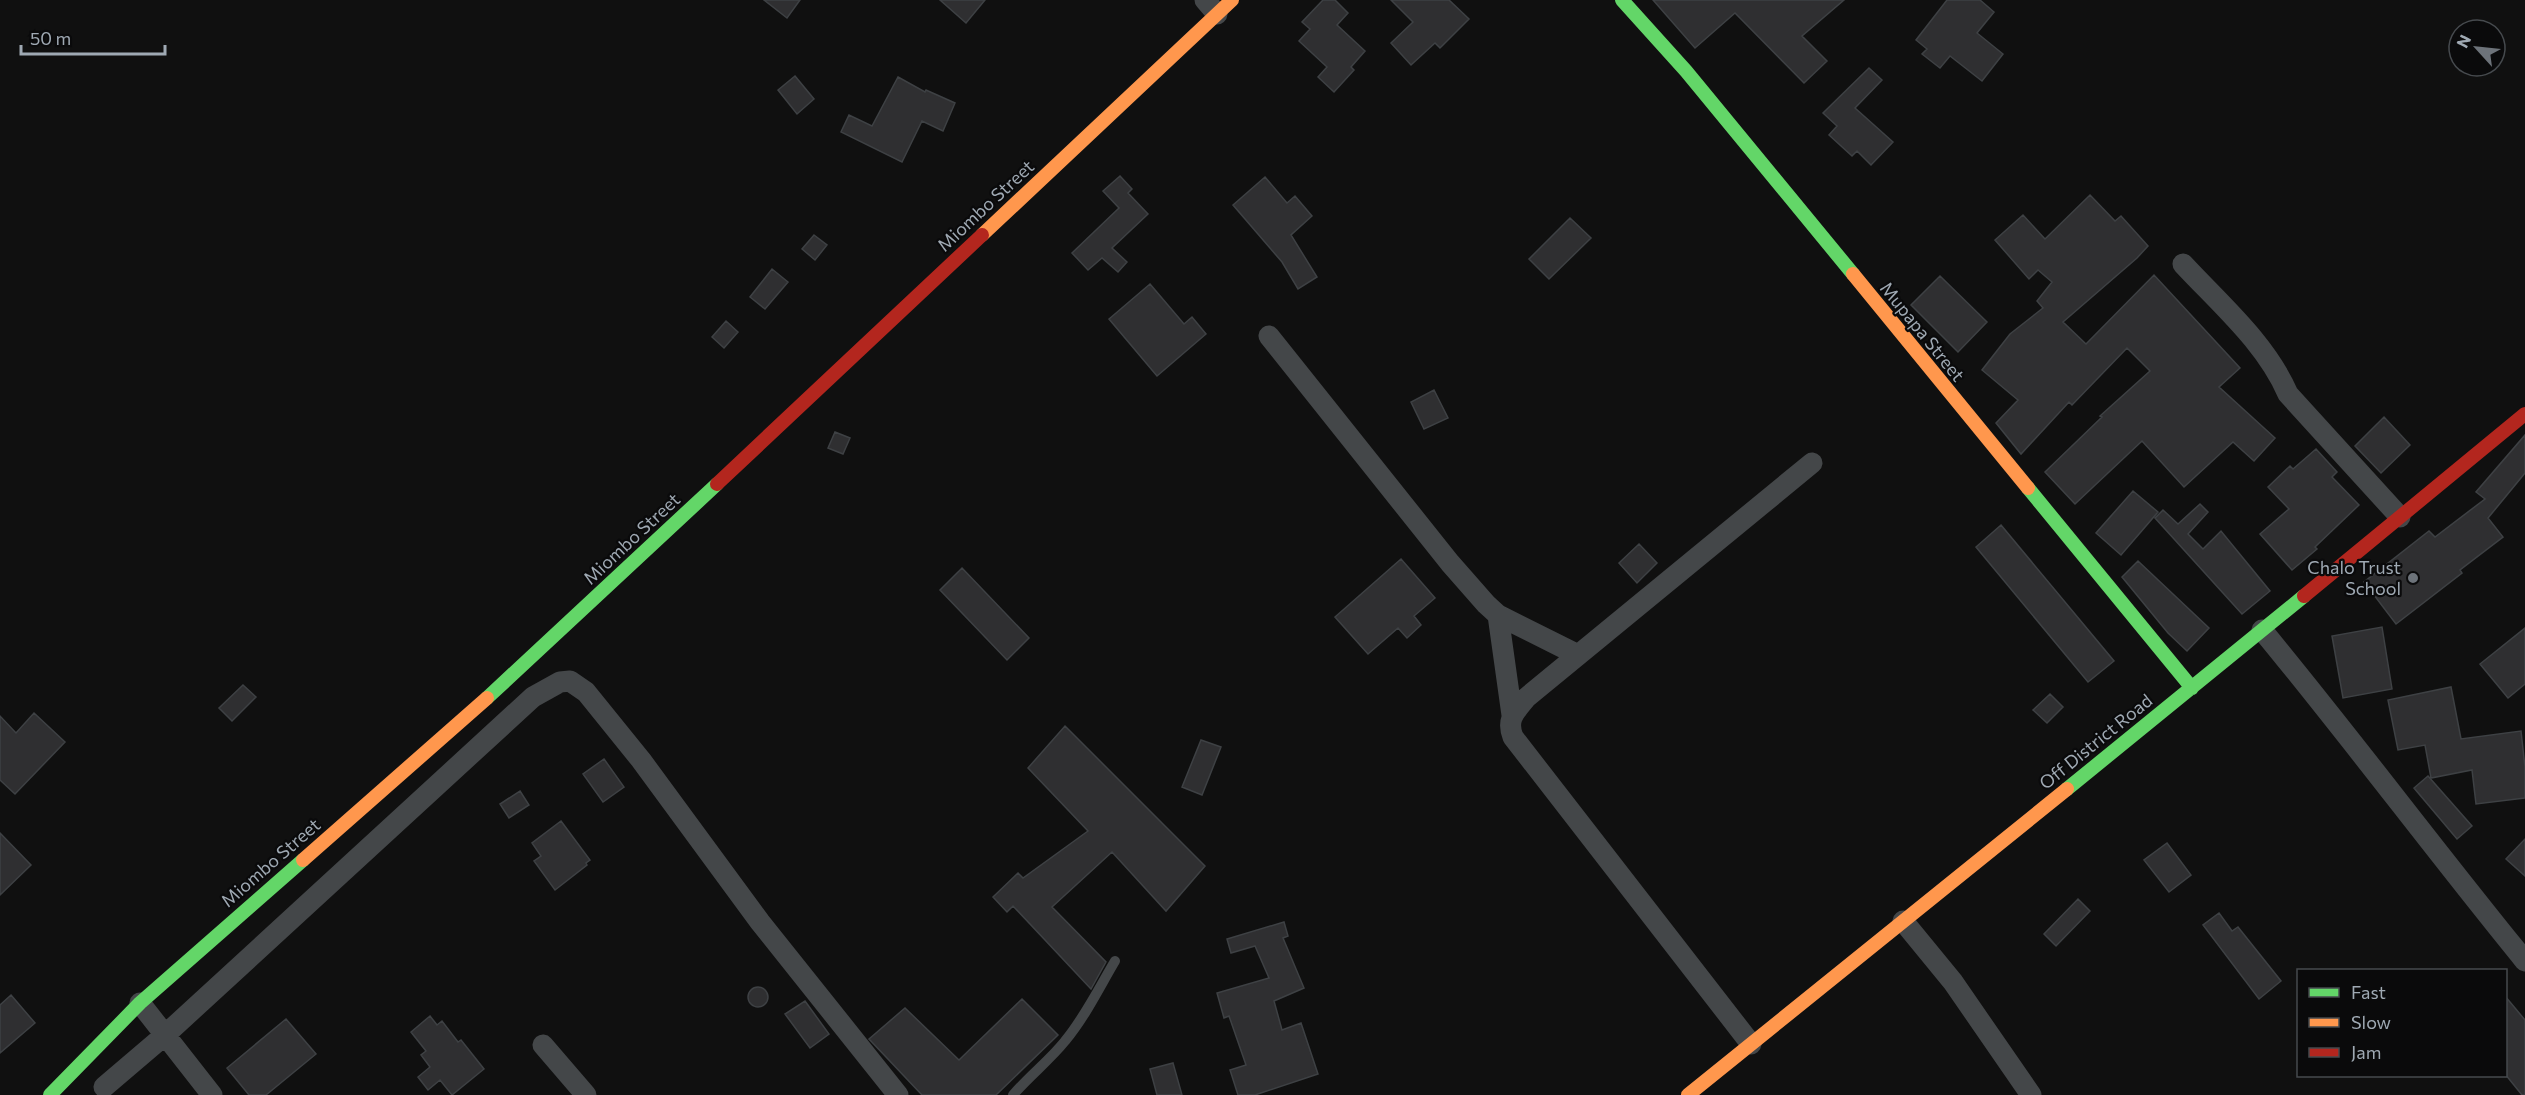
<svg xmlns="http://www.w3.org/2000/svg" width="2525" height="1095" font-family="Commissioner,sans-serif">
	<rect width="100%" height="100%" fill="#101010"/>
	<path fill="#2f2f31" stroke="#3e4144" stroke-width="1.5" d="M764,0H800L787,18Z
		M940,0H985L966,23Z
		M1323,0H1335L1348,13L1337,25L1365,51L1351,67L1354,70L1334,92L1318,77L1327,67L1299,41L1310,29L1302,22Z
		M1391,0H1449L1469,19L1440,48L1435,43L1411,65L1391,43L1413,22Z
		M1653,0H1844L1802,36L1827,61L1804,83L1735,13L1695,48Z
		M1947,0H1980L1994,12L1977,33L2003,54L1982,81L1950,56L1940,68L1922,54L1927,49L1916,40Z
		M1869,68L1882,80L1855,108L1893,142L1871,165L1857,151L1852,156L1829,135L1837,126L1823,113Z
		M795,76L814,99L797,114L778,90Z
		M898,77L925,92L926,90L955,103L943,131L922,121L902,162L841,132L849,115L872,126Z
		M1120,176L1132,189L1128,193L1148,214L1112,248L1127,262L1118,272L1102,258L1088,270L1072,253L1119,208L1103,191Z
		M1265,177L1287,203L1295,196L1312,216L1291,235L1317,277L1298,289L1282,262L1233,205Z
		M2090,195L2115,221L2121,216L2148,246L2137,258L2063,322L2086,344L2154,275L2240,368L2219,387L2275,438L2254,461L2233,442L2184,487L2142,441L2075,504L2045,472L2102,417L2100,416L2150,371L2127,348L2072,405L2069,402L2021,454L1996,423L2018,400L1982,370L2010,334L2043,308L2037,301L2052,282L2038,270L2029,279L1995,240L2023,215L2045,239Z
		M1570,218L1591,238L1549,279L1529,259Z
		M814,235L827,245L815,260L802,249Z
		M772,269L788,282L765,309L750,297Z
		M1940,276L1987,322L1958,352L1911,305Z
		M1150,284L1184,324L1192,317L1206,334L1157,376L1109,319Z
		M726,321L738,332L724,348L712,337Z
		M1434,390L1448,418L1424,429L1411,402Z
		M2384,417L2410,445L2381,473L2355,446Z
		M835,432L850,438L843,454L828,448Z
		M2525,435V473L2488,518L2503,537L2460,570L2462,573L2396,624L2364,582L2429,531L2435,537L2485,499L2476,492Z
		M2316,449L2337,472L2332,477L2359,505L2315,547L2317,549L2292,570L2260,534L2289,509L2268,487L2290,466L2293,469Z
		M2133,491L2158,512L2121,555L2096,533Z
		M2200,504L2208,512L2188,534L2203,549L2221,531L2270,591L2242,614L2155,518L2163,510L2178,524Z
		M2001,525L2114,661L2088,682L1976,547Z
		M1639,544L1657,563L1637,583L1619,563Z
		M1401,559L1435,598L1414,616L1421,625L1407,638L1398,628L1368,654L1335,617Z
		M2138,561L2209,628L2187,651L2168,633L2122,577Z
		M962,568L1029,638L1007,660L940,590Z
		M2382,627L2392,689L2343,698L2332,636Z
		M2525,628V684L2508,698L2480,664Z
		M243,685L256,697L232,721L219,708Z
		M2451,687L2461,739L2521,731L2525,767V798L2476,804L2472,770L2431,778L2425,745L2398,750L2388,700Z
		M2050,694L2063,707L2047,723L2033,710Z
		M34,713L65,742L15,794L0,780V716L16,733Z
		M1065,726L1205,866L1166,911L1112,852L1052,907L1106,962L1091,989L1013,906L1007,912L993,897L1018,873L1023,878L1088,831L1028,768Z
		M1201,740L1221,747L1202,795L1182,787Z
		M604,759L624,787L603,802L583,774Z
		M2428,776L2472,826L2457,839L2414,788Z
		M520,791L529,805L509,818L500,804Z
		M561,821L590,860L586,863L587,865L555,890L534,861L541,856L532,843Z
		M0,833L31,865L0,895Z
		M2525,839V876L2506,859Z
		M2167,843L2191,875L2169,892L2144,860Z
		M2078,899L2090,911L2056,946L2044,934Z
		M2219,913L2232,931L2238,927L2281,981L2259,999L2203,925Z
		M1284,922L1288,936L1283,938L1304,988L1274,1001L1282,1030L1301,1023L1318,1074L1255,1095H1238L1230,1070L1246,1065L1229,1016L1224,1018L1217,993L1269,978L1255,946L1231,953L1227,939Z
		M748 997a10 10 0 1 1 20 0a10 10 0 1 1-20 0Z
		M11,995L35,1023L0,1053V1005Z
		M2505,996L2525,1020V1095H2522L2505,1074Z
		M1022,999L1058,1035L996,1095H922L869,1039L905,1008L959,1060Z
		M805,1001L829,1034L810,1048L785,1014Z
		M430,1016L437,1025L442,1021L458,1042L461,1040L484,1069L452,1095L440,1080L428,1090L418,1077L430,1067L421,1055L426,1051L411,1032Z
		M286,1019L316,1054L266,1095H249L227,1068Z
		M1173,1063L1182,1095H1157L1150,1069Z"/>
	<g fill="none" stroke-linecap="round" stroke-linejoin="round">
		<path stroke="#444749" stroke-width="10" d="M1013,1095C1029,1076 1050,1060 1065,1041C1085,1017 1099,988 1115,961"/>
		<path stroke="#444749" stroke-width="21" d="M1205,0L1217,14
			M2183,264C2220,304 2266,343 2288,394L2400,517
			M1269,336L1450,563L1486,604L1498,615L1578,655
			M1498,615L1512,715
			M2262,630C2352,739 2436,852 2525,961
			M1903,921L1953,982L2031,1095
			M140,1003L212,1095
			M1751,1044L1513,737C1506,719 1515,712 1526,698L1812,463
			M543,1045L586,1095
			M104,1087L165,1035L533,697L560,682L570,681L586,692L641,760L760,922L898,1095"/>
		<path stroke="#63d668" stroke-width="14" d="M1622,0L1686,71L1853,274
			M2028,488L2192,688
			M487,698L717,484
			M2067,789L2304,596
			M50,1095L140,1003L303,860"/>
		<path stroke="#ff974d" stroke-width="14" d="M982,235L1232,0
			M1853,274L2028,488
			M303,860L487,698
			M1688,1095L2067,789"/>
		<path stroke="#b3261e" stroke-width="14" d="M717,484L982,235
			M2304,596L2525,414"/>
	</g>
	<circle fill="#6d737a" stroke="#0a0a0b" stroke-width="2" cx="2413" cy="578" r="6"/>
	<g text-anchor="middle" stroke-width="4.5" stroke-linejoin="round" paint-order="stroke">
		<g font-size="18" fill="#9fa9b3" stroke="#0a0a0b">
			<text transform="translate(986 206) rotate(-43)" y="6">Miombo Street</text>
			<text transform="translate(1922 332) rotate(51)" y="6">Mupapa Street</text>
			<text transform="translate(632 539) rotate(-43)" y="6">Miombo Street</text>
			<text transform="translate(2096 742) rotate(-39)" y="6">Off District Road</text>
			<text transform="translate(271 863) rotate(-41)" y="6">Miombo Street</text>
		</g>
		<g font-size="18" fill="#9fa9b3" stroke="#0a0a0b" text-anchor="end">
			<text x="2401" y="574">Chalo Trust<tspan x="2401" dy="21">School</tspan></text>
		</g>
	</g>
	<rect x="2297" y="969" width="210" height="108" fill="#0a0a0b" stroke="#464a4e" stroke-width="1.5"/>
	<rect x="2309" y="988" width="30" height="9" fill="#63d668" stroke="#464a4e" stroke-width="1.5"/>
	<text x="2351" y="999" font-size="18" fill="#9fa9b3">Fast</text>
	<rect x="2309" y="1018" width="30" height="9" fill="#ff974d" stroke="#464a4e" stroke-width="1.5"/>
	<text x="2351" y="1029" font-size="18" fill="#9fa9b3">Slow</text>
	<rect x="2309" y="1048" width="30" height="9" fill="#b3261e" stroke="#464a4e" stroke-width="1.5"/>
	<text x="2351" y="1059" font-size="18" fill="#9fa9b3">Jam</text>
	<g transform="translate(2477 48) rotate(297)"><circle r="28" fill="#0a0a0b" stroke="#464a4e" stroke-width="1.5"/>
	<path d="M0-4.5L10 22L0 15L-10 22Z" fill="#6d737a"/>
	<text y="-9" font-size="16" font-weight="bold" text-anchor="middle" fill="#9fa9b3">N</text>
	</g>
	<path d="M21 45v9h144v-9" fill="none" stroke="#9fa9b3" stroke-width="3"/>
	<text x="30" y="45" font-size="18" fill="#9fa9b3" stroke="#0a0a0b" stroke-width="4.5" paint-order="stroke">50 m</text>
</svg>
